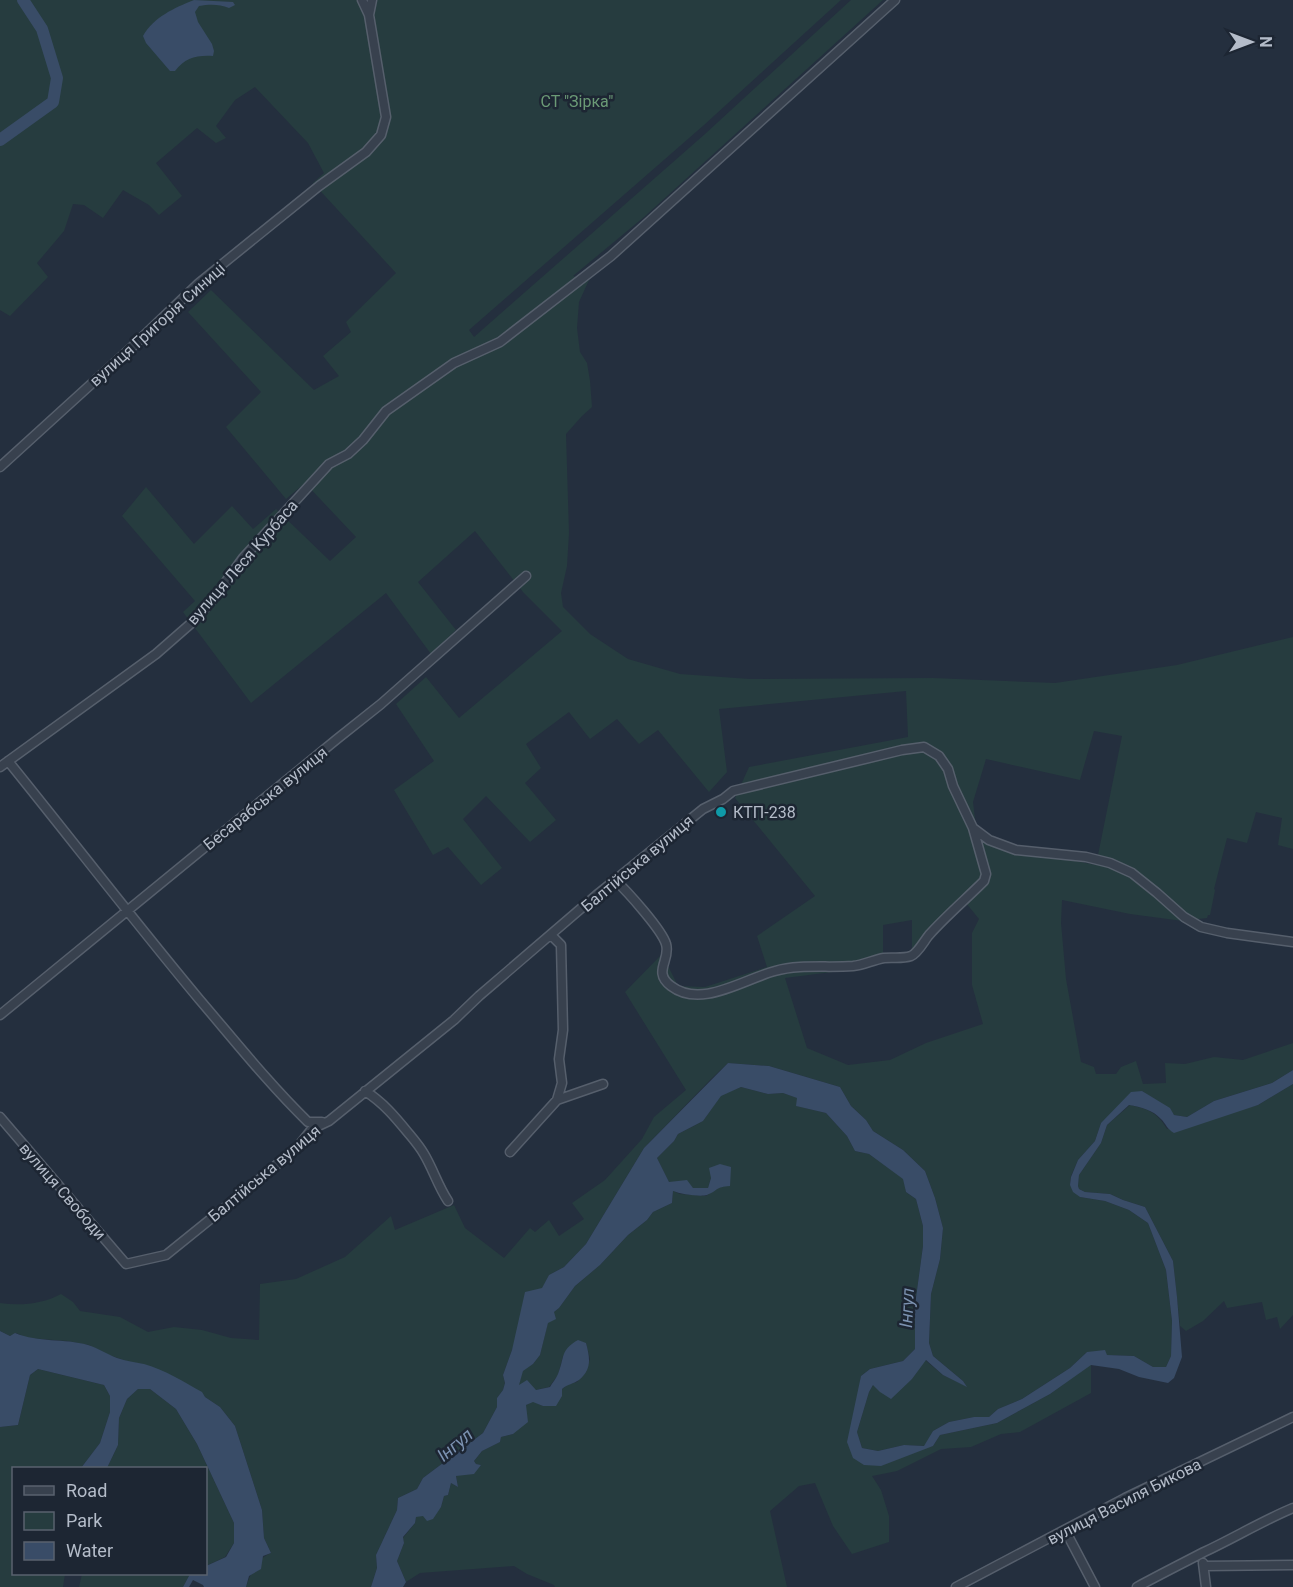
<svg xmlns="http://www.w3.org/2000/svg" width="1293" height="1587" font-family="Roboto,sans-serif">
	<rect width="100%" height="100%" fill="#242f3e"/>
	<path fill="#263c3f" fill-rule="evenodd" d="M0,0H841L704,125L469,330L474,337L705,134L851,0H883L644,217L573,276L589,280L579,302L577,328L580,352L587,363L590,381L592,407L582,416L566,434L569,533L567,566L561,593L563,607L590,634L628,659L680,674L750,679L933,678L1055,683L1177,665L1293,637V849L1278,845L1282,818L1256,812L1247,843L1227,838L1214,889L1215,890L1210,915H1208L1207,918L1183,921L1130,914L1062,900L1061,923L1066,979L1081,1062L1094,1067L1096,1074H1116L1121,1067L1136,1061L1143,1084L1166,1083L1165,1063L1185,1064L1214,1057L1243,1060L1293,1043V1070L1272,1083L1214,1101L1187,1117L1174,1115L1142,1091L1101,1123L1095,1141L1078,1160L1071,1176L1070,1185L1080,1197L1105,1201L1129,1210L1148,1223L1166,1270L1172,1321L1171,1356L1166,1367H1153L1134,1356L1107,1355L1087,1352L1070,1368L1022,1399L998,1409L989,1417H974L949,1422L933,1431L925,1446L904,1445L878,1451L862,1448L857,1432L869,1392L873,1385L912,1379L925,1360L943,1375L966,1386L963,1381L933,1356L929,1343L931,1294L940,1259L943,1228L935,1198L925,1171L903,1150L873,1131L866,1120L851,1106L840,1087L769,1066L728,1063L711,1079L644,1148L586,1244L564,1267L549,1275L512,1350L503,1375L505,1383L503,1390L497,1398V1407L483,1433L423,1478L417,1489L398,1498L397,1510L376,1555L377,1568L371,1587H246C250,1574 258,1558 271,1553L264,1538L262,1510L235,1426L220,1407L205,1397L143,1364L129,1362L109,1355L89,1345L67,1341L28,1338L16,1333L10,1336L0,1331V1303C20,1306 43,1304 61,1294L73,1302L80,1311L120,1317L148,1332L174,1327L202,1330L231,1338L259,1340L260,1284L296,1279L345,1257L391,1216L395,1230L454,1205L465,1228L504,1258L530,1228L535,1232L549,1220L559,1236L584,1219L572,1203L605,1180L642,1139L654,1117L686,1090L625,992L662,954L678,986L705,987L767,967L757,936L815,896L735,798L749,767L908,737L906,691L719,709L727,772L709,792L658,730L639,744L617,719L590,739L569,712L526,744L541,768L525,783L556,820L530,842L486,796L463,819L502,868L481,885L448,847L433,855L394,790L434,761L396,704L426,677L459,718L562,631L523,592L475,531L418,582L456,630L431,654L386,593L251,703L183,612L195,601L122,516L146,487L194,544L232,506L253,529L276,509L330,561L356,537L305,483L286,499L226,427L261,392L188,312L211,290L314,390L339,376L323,356L351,332L346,322L396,273L313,183L324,173L308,143L255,87L235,100L216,126L226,138L216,143L197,128L156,163L182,196L159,215L149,205L123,190L103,218L84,205L73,204L64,231L37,263L48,277L10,316L0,310ZM1094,731L1122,736L1096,865L992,845L977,835L973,802L986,759L1080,780ZM966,903L979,919L972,933V985L983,1024L926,1043L890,1060L848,1065L807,1048L785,978L856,969L883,961V925L912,920V960Z
		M1293,1084V1315L1280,1329L1277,1317L1266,1320L1262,1302L1227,1308L1224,1301L1203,1321L1186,1331L1180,1326L1173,1261L1145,1207L1123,1200L1110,1194L1085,1192L1079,1189L1078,1186L1079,1175L1101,1143L1107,1125L1130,1105C1148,1109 1157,1112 1167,1129L1258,1105Z
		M741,1087L768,1094L783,1093L798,1098L797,1106L826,1113L847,1136L855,1151L869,1154L904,1179L906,1192L916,1199L923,1226V1246L915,1305V1349L903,1361L870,1369L861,1376L853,1458L933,1446L940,1435L997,1423L1050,1394L1091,1364V1393L1020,1432L1001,1434L971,1447L941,1449L897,1471L872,1476L881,1490L889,1516V1542L852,1554L833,1526L815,1483L799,1486L770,1511L787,1587H555L554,1585L527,1574L514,1566L420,1573L406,1582L397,1561L404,1543L403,1538L415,1523L416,1516H423L441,1507L444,1496L448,1495L451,1483L458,1487L456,1476L481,1465L476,1464L474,1461L482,1451L500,1442L501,1437L513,1434L526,1405L533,1401L543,1406L568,1384L577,1382L586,1372L590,1359L586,1343L563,1356L558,1375L549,1387L536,1390L518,1386L523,1370L533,1364L540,1355L548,1322L554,1312L559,1308L575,1286L600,1265L628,1235L647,1220L653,1212L672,1203L673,1191L680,1194L706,1196L720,1186L711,1178L708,1188H693L669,1182L657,1158L674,1141L678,1134L703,1121L721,1095Z
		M38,1369L104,1385L110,1396V1412L100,1443L81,1468H14V1574H65L63,1587H0V1427L18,1425L30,1375Z
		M138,1389H150L176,1409L197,1444L234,1523V1543L225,1557L206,1566V1468H107L118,1445L119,1418L127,1399Z
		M82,1574H190L183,1587H79Z"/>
	<path fill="#394c67" d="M194,0L233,2L235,5L229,8C219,4 210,4 199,6L195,12L198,22L212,44L214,51L213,56C196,55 185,58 175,71H170L146,43L143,36C154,17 174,8 194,0Z
		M728,1063L769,1066L840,1087L851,1106L866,1120L873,1131L903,1150L925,1171L935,1198L943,1228L940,1259L931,1294L929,1343L933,1356L963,1381L967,1387L943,1375L926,1360L912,1379L891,1399L880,1392L873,1385L869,1392L857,1432L862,1448L878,1451L904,1445L924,1446L933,1431L949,1422L974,1417H989L998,1409L1022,1399L1070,1368L1087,1352L1105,1350L1107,1355L1134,1356L1153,1367H1166L1171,1356L1172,1321L1166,1270L1148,1223L1129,1210L1105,1201L1080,1197L1073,1192L1070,1185L1071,1177L1078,1160L1095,1141L1101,1123L1131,1092L1142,1091L1170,1108L1174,1115L1187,1117L1214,1101L1272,1083L1293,1070V1084L1258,1105L1174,1133C1167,1129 1166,1124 1161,1119C1153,1110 1141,1107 1129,1105L1107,1125L1101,1143L1079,1175L1078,1186L1079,1189L1085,1192L1110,1194L1123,1200L1145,1207L1173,1261L1177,1297L1182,1357L1174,1378L1168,1383L1139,1377L1119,1369L1091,1365L1050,1394L997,1423L940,1435L933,1446L881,1466L864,1465L853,1458L847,1442L861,1376L870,1369L903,1361L915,1349V1305L923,1246V1226L916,1199L906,1192L903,1179L869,1154L855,1151L847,1136L826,1113L796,1106L797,1098L783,1093L768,1094L741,1087L721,1096L703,1121L678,1134L674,1141L657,1158L669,1182L687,1180L693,1188H708L711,1178L709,1168L720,1164L731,1167L730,1186C715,1187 719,1190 707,1195C700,1197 680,1194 673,1191L672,1203L653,1212L647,1220L628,1235L600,1265L575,1286L559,1308L554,1312L556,1319L548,1323L540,1355L533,1364L523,1371L519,1385L527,1380L536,1390L550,1387C552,1383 556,1379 558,1374C565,1357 560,1350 578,1340L586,1343C590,1358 592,1369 579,1380C573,1384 568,1384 562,1389V1396L556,1406H543L533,1402L526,1405L528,1422L513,1434L501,1437L500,1442L482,1451L474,1461L476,1464L481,1465L474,1474L456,1476L458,1487L451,1483L448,1495L444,1496L441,1507L433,1519L427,1521L423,1516L416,1517L415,1523L403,1537L404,1543L397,1561L406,1582L403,1587H371L377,1568L376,1555L397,1510L398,1498L417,1489L423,1478L483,1433L497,1407V1398L503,1390L505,1383L503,1375L512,1350L525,1292L542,1288L549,1275L564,1267L586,1244L644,1148Z
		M0,1331L10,1336L15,1333C39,1343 64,1338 88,1345C98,1348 107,1354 117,1358C126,1361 135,1362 144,1364C165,1370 184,1382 202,1392L205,1397L220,1407L235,1426L262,1510L264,1538L271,1553L263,1556L261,1569L249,1576L246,1587H204L203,1585L193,1580L189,1587H183L190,1574H206V1566L226,1557L234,1543V1523L197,1444L176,1409L150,1389H138L127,1399L119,1418L118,1445L107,1468H81L100,1443L110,1412V1396L104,1385L38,1369L30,1375L18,1425L0,1427Z"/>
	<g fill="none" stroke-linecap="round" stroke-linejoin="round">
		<path stroke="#394c67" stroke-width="12" d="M0,140L53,102L57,78L42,29L23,0"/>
		<defs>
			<path id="minor" d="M362,0L369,15
				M0,467L133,346L199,283L319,186L366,152L381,135L386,117L369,15L372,0
				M8,761C72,840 134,921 199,999C234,1040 269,1084 308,1122H322
				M0,767L156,654L196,619L214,598L243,558L329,464L348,454L363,440L386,411L454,363L500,342L611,256L895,0
				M615,880C627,891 662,930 666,944C671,960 652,972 671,986C701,1009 744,979 775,971C800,964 827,968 853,966C863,965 873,960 884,958C893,957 902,959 911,956C918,953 924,941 929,935C946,916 966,899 984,881L986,874L973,828
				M551,935L561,945L563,1030L559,1059L562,1083L557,1100
				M0,1015L337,739L381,704L526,576
				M365,1091C384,1103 396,1118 410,1135C415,1141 420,1147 424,1154C433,1169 438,1186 448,1201
				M0,1117L126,1264L166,1255L265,1175L300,1144L312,1129L329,1121L454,1020L479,996L599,893L703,809L723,799L733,791L902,750L924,747L939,756L948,769L953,786L973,828L989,840L1016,850L1086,857L1110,863L1132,873L1157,893L1184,917L1201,927L1227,933L1293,942
				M510,1152L557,1100L603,1084
				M1065,1530L1095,1587
				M1203,1563L1206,1587
				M1204,1566L1293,1565
				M956,1587L1125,1498L1293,1417
				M1137,1587C1159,1575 1181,1564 1204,1552C1234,1538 1262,1521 1293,1508"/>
		</defs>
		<use href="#minor" stroke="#565f6c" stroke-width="11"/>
		<use href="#minor" stroke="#38414e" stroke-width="8"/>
	</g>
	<circle fill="#0f9aa8" stroke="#1d2633" stroke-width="2" cx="721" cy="812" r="6"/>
	<g text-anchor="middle" stroke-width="5" stroke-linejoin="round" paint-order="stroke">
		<g font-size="16" fill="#6b9a76" stroke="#1d2633">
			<text x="577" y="107">СТ "Зірка"</text>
		</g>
		<g font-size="16" fill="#b4bcc9" stroke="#1d2633">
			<text transform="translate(157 324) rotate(-42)" y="6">вулиця Григорія Синиці</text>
			<text transform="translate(242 562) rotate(-49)" y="6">вулиця Леся Курбаса</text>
			<text transform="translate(265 798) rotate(-39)" y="6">Бесарабська вулиця</text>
			<text transform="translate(637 863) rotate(-40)" y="6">Балтійська вулиця</text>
			<text transform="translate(264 1173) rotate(-40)" y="6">Балтійська вулиця</text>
			<text transform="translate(63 1191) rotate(49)" y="6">вулиця Свободи</text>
			<text transform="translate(1124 1501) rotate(-27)" y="6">вулиця Василя Бикова</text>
		</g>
		<g font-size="16" fill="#b4bcc9" stroke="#1d2633" text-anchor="start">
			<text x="733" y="818">КТП-238</text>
		</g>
		<g font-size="18" font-style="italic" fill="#7c92b1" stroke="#1d2633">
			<text transform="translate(907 1308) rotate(-87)" y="6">Інгул</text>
			<text transform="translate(455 1445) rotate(-40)" y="6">Інгул</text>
		</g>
	</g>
	<rect x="12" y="1467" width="195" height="108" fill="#1d2633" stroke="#59626f" stroke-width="1.5"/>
	<rect x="24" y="1486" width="30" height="9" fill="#38414e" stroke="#59626f" stroke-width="1.5"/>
	<text x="66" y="1497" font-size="18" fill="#b4bcc9">Road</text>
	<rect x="24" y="1512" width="30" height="18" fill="#263c3f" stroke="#59626f" stroke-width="1.5"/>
	<text x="66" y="1527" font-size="18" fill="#b4bcc9">Park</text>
	<rect x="24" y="1542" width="30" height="18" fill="#394c67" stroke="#59626f" stroke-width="1.5"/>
	<text x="66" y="1557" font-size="18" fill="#b4bcc9">Water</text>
	<g transform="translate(1251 42) rotate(90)" stroke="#1d2633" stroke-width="4.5" paint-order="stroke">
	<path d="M0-4.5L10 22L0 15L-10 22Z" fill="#b4bcc9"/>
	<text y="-9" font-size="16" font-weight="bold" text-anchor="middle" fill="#b4bcc9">N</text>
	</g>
</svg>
